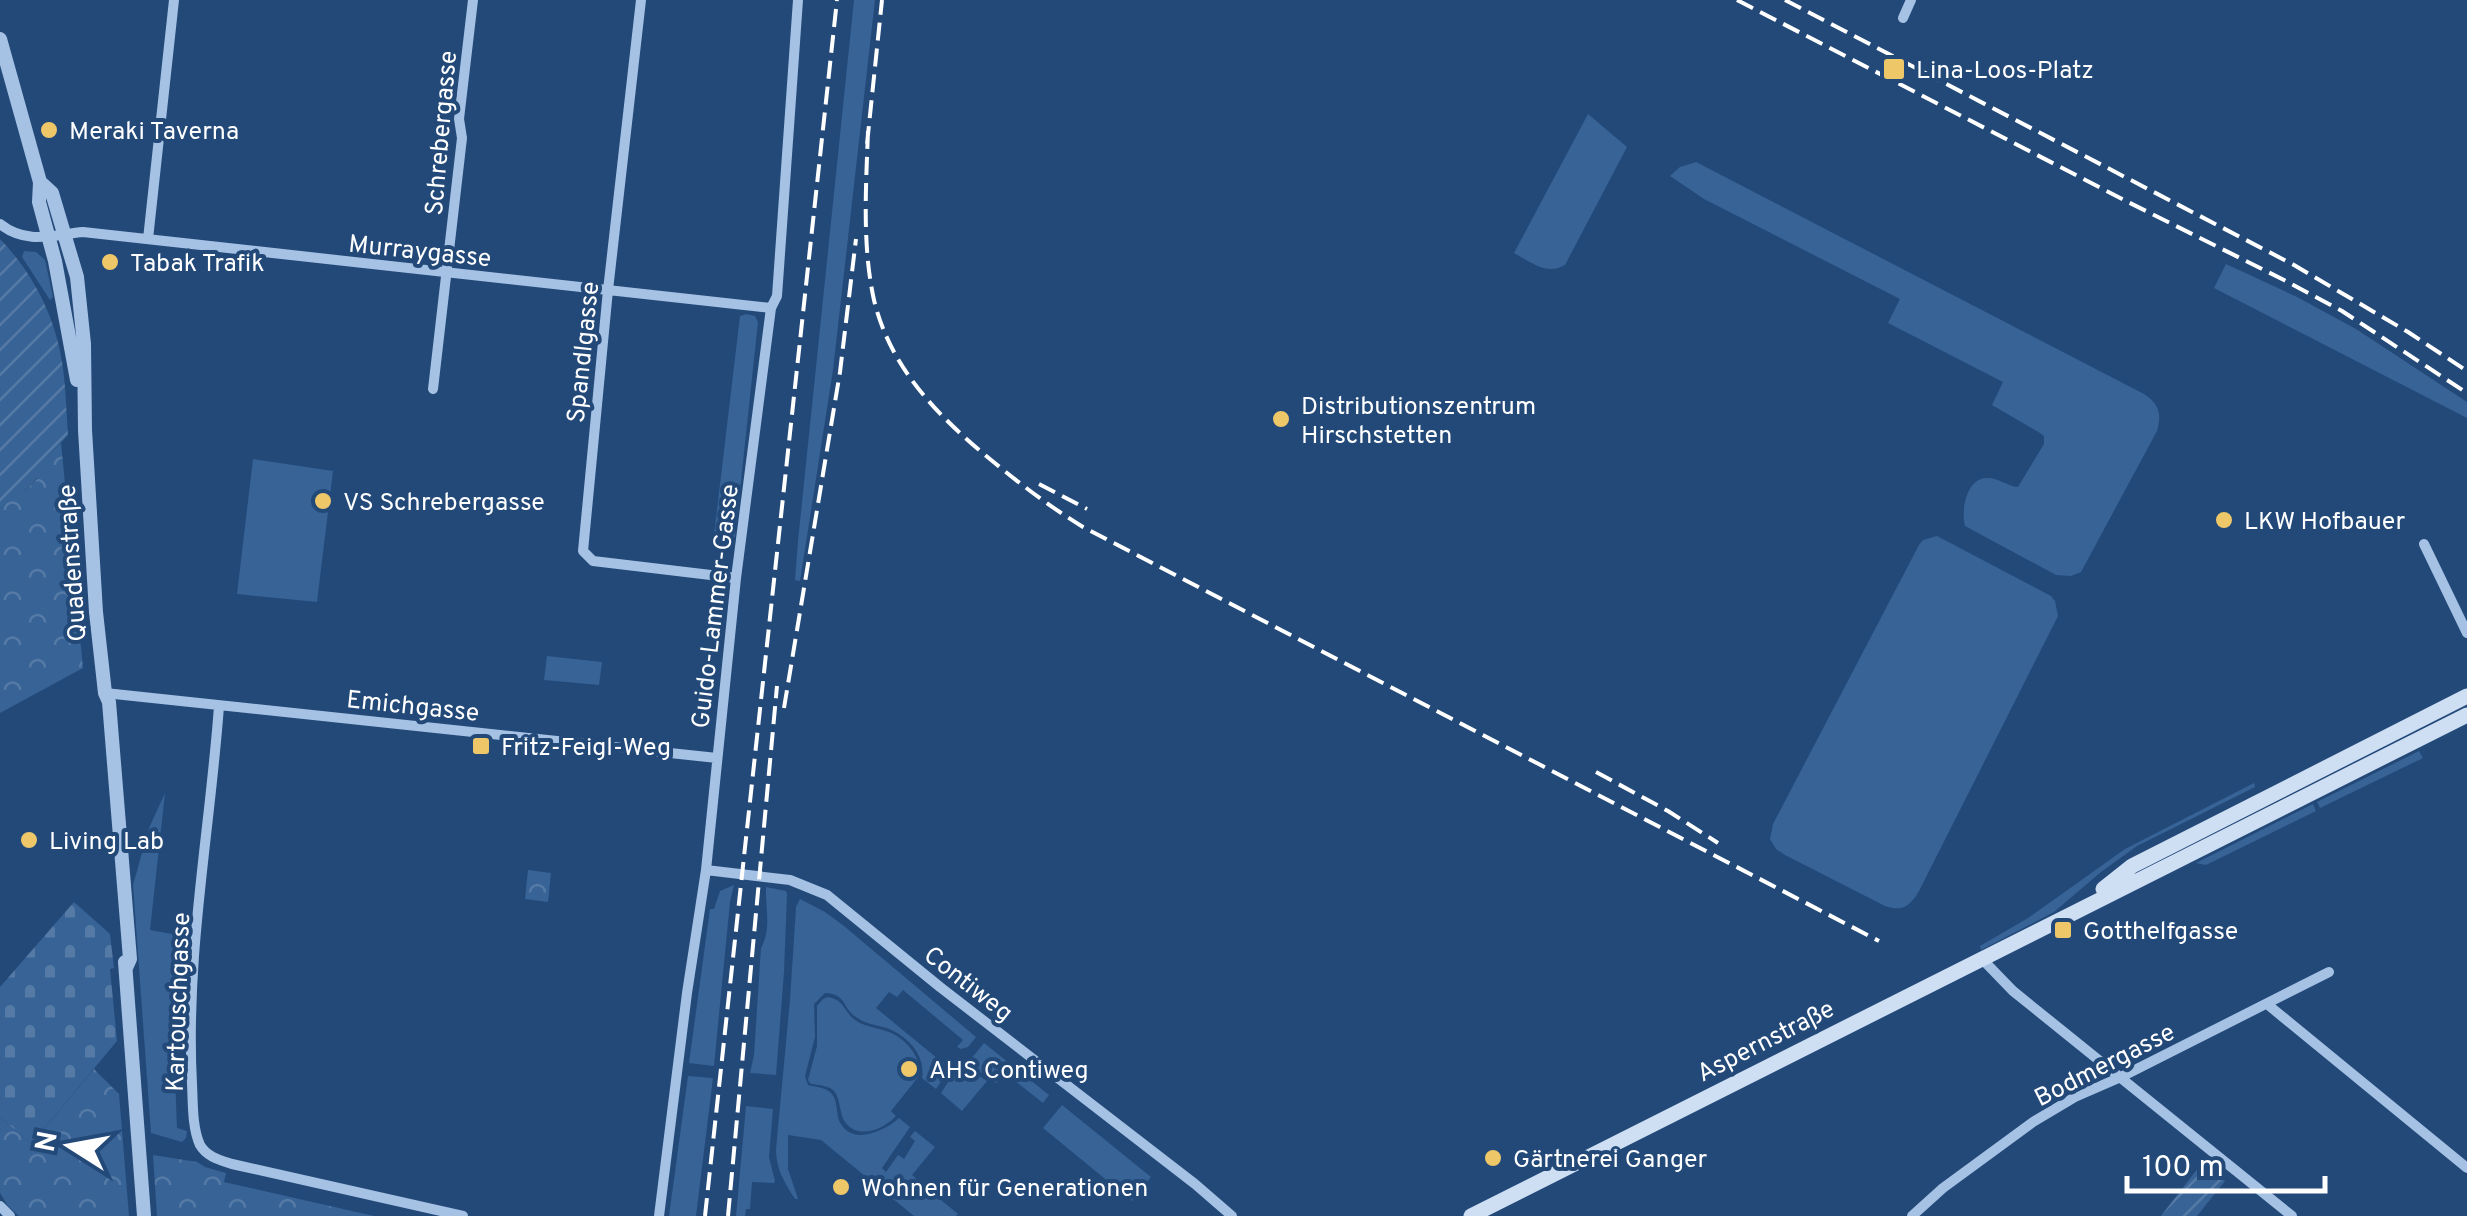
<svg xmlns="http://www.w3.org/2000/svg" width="2467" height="1216" font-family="Overpass,sans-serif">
	<defs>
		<pattern id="cemetery-stones" width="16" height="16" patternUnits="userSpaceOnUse" patternTransform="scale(2.5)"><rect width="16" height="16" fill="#376396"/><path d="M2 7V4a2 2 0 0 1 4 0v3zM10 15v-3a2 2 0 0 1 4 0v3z" fill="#557aa6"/></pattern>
		<pattern id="park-crowns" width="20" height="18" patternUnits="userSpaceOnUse" patternTransform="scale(2.5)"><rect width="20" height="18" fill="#376396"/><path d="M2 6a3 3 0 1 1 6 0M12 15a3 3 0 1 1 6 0" fill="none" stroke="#557aa6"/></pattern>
		<pattern id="garden-furrows" width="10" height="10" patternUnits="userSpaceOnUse" patternTransform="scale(2.5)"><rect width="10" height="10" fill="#376396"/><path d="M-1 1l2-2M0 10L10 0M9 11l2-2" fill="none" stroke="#557aa6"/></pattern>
	</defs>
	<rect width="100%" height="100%" fill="#234979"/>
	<path fill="#376396" d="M854,0H875L833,370L800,581L795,580L798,541Z
		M1588,114L1627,147L1565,265C1547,276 1531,262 1514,253Z
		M1696,162L2144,394C2159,404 2162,414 2157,431L2081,572L2071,576L2056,575L1965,526C1961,511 1966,479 1986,478C1997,477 2007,486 2018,487L2044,444V436L2040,433L1992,405L2003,382L1888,323L1900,299L1704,199L1670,176L1680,167Z
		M24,251L36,252L45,260L53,297L50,300L22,257Z
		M2226,264L2297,297L2356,329L2467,402V418L2214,288Z
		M746,314L755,316L758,322L735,537L714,535L740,316Z
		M253,459L333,471L317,602L237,594Z
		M1937,536L2051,596L2055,601L2058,616L1919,891C1910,906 1903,912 1885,906L1785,855L1776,849L1770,839L1773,824L1919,545L1923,540Z
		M547,656L602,662L599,685L544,680Z
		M2419,751L2423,758L2320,808L2317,802Z
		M2254,783L2255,787L2137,846L2101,872L2054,912L1981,950L1980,946L2028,918L2125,849Z
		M165,793L150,930L178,935L172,998L177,1128L187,1131L186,1138L182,1142L151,1133L133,885L149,828Z
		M2313,804L2316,811L2206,865L2196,863Z
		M734,885L730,902L714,1066L689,1063L710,909H714L720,891Z
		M766,887L786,891L787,894L784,972L776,1075L750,1073L754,1055L761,948C772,928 765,908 766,887Z
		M800,899L825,912L844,926L976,1037L968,1047L961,1049L957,1047L963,1040L903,990L897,997L889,992L876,1008L943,1063L947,1059L953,1063L936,1089L922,1078C926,1056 908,1036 887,1028C876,1025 865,1024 856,1017C842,1008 847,994 825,993L814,1004L815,1037L805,1076L808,1085C815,1087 825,1087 831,1093C839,1101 835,1115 841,1124C854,1146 886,1130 899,1118L910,1127L882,1168L886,1172L898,1155L904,1159L915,1141L910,1137L915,1131L935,1147L912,1175L921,1183L913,1193L916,1195L924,1186L958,1214L956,1216H914L821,1140L788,1135V1169L798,1199H795C784,1182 776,1169 776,1149L790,1000L796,907Z
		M828,997C847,1001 843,1013 858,1022C867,1027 879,1028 889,1032C906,1039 922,1057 919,1076L891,1111L896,1116C885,1128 859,1141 845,1122C839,1113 841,1100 834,1091C828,1085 818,1085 811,1084L808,1080L817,1046V1006L823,999Z
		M984,1043L1049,1095L1043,1103L1005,1073L996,1083L964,1061L971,1059Z
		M960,1064L987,1081L962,1111L941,1093Z
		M688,1076L713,1078L696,1216H669Z
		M1062,1105L1151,1177L1132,1201L1043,1128Z
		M746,1106L773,1109L769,1157L775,1181L774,1183L752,1182L750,1209H746L745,1216H736Z"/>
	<path fill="url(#cemetery-stones)" d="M74,902L110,934L114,968L110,969L117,1041L31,1144L0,1117V987Z"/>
	<path fill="url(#park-crowns)" d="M61,443L83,668L0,713V509L20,487L25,491L38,478L33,472Z
		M528,870L551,873L548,902L525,899Z
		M94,1069L119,1094L129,1216H19L8,1206L0,1193V1117L31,1144Z
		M153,1155L197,1162L205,1167L226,1173L224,1182L374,1216H157Z"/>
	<path fill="url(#garden-furrows)" d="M0,239C31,271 53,312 61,356C66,382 66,409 68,435L34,472L38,477L25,491L20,488L0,509Z
		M2202,1163L2225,1181L2197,1216H2161Z"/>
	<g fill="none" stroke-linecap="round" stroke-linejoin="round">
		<path stroke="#a5c2e4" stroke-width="10" d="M641,0L608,290L583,551L593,561L736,578
			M1903,18L1911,0
			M0,224C26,245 53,235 83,232L771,308
			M148,239L174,0
			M433,389L462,138L459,119L473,0
			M2424,544L2467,633
			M105,693L717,758
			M219,706C210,831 185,957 192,1084C193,1102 192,1128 200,1145C207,1157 220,1160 232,1164L463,1216
			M706,870L790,880L827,895L940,987L1195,1184L1232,1216
			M1983,960L2013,991L2292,1216
			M2267,1004L2467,1168
			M0,1206L10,1216
			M659,1216L687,993L706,870L736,578L771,308L777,296L798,0
			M1912,1216L1943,1188L2033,1122L2075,1097L2121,1077L2329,972"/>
		<path stroke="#a5c2e4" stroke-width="14" d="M0,39L40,182L39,202L55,261L77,380
			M40,182L52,193L77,277L84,344L85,430L96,612L105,693L109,702L130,959L126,968
			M125,962L144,1216"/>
		<path stroke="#cedff4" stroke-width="15" d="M2103,889L2132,866L2467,696
			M1471,1216L2467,715"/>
		<path stroke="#fff" stroke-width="4" stroke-dasharray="18 8" stroke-linecap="butt" d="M1737,0L2128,202L2284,280L2342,311L2467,393
			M1785,0L2294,265L2408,332L2467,371
			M868,131C866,187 862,246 874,300C891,371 942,420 996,464C1024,487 1052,508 1083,527L1879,941
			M867,144L882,0
			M1039,484L1087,509
			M784,708L840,372L856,239
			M1596,772L1668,811L1718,843
			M705,1216L837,0
			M728,1216L777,686"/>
	</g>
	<g fill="#eec768" stroke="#234979" stroke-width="4">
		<rect x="1882" y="57" width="24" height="24" rx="5"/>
		<circle cx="49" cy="130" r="10"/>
		<circle cx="110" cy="262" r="10"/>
		<circle cx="1281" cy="419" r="10"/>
		<circle cx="323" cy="501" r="10"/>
		<circle cx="2224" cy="520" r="10"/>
		<rect x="471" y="736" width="20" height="20" rx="5"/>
		<circle cx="29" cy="840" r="10"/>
		<rect x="2053" y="920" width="20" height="20" rx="5"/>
		<circle cx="909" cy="1069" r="10"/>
		<circle cx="1493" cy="1158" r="10"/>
		<circle cx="841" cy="1187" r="10"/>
	</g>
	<g text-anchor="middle" stroke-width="8" stroke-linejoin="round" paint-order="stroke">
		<g font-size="25" fill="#fff" stroke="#234979" text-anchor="start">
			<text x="1916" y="78">Lina-Loos-Platz</text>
			<text x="69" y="139">Meraki Taverna</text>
			<text x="130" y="271">Tabak Trafik</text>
			<text x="1301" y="414">Distributionszentrum<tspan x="1301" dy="29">Hirschstetten</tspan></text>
			<text x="343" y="510">VS Schrebergasse</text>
			<text x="2244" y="529">LKW Hofbauer</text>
			<text x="501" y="755">Fritz-Feigl-Weg</text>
			<text x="49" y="849">Living Lab</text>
			<text x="2083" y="939">Gotthelfgasse</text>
			<text x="929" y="1078">AHS Contiweg</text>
			<text x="1513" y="1167">Gärtnerei Ganger</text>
			<text x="861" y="1196">Wohnen für Generationen</text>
		</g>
		<g font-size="25" fill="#fff" stroke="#234979">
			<text transform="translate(440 133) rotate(-85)" y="9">Schrebergasse</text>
			<text transform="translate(420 250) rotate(6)" y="9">Murraygasse</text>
			<text transform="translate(582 352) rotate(-84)" y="9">Spandlgasse</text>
			<text transform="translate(71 563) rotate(-94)" y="9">Quadenstraße</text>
			<text transform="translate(714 606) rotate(-83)" y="9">Guido-Lammer-Gasse</text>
			<text transform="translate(413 705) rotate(6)" y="9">Emichgasse</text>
			<text transform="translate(969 983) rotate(38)" y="9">Contiweg</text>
			<text transform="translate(177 1002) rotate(-88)" y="9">Kartouschgasse</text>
			<text transform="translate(1765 1040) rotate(-27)" y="9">Aspernstraße</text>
			<text transform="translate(2104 1064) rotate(-27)" y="9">Bodmergasse</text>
		</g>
	</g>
	<g transform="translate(70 1146) rotate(281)" stroke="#234979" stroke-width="8" paint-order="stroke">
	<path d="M0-8L18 38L0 25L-18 38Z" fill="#ffffff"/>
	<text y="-15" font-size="28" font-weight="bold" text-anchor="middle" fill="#ffffff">N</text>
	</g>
	<path d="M2127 1176v15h198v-15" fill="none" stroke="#ffffff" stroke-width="5"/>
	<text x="2142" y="1176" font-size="30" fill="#ffffff" stroke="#234979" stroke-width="8" paint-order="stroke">100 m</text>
</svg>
